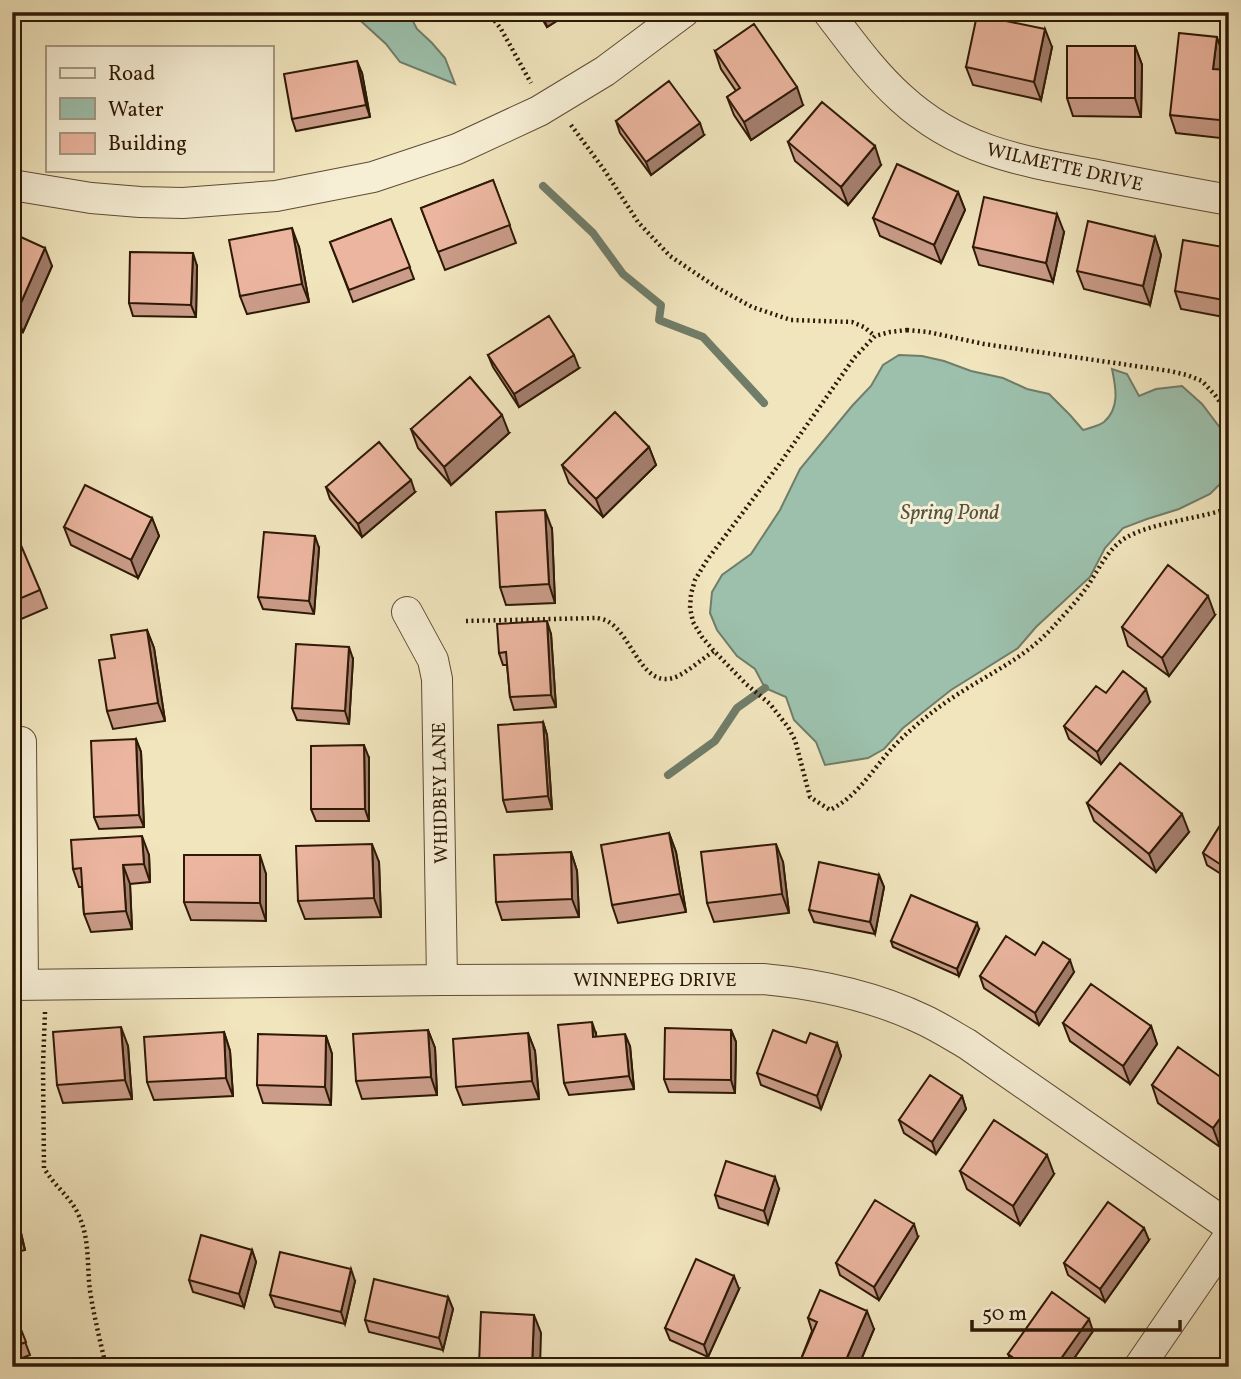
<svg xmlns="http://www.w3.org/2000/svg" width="1241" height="1379" font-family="Vollkorn,serif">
	<rect width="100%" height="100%" fill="#f1e5be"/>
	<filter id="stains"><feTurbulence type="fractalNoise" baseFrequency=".00286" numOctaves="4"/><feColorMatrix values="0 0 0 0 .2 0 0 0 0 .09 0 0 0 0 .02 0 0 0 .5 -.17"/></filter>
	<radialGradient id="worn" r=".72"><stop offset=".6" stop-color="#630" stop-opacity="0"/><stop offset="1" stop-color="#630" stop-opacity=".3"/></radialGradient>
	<path fill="#9cc0ac" stroke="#707d69" stroke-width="2" d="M351,12H408L417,29L432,43L445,58L455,84L400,62L386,44Z
		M899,355L922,356L944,361L971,371L1003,378L1027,389L1049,394L1070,415L1083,430C1089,428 1099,426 1104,422C1120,408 1116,388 1112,369L1127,374L1139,396L1156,389L1182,386L1202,404L1221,429L1229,428V482L1220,484L1210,494L1179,509L1147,519L1123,528L1105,548L1090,577L1036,627L1018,648L951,690L903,728L884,749L868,758L825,765L816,742L794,720L786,697L765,688L755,669L737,656L717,630L710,613L712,592L722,575L751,554L780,510L800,469L852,406L871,386L883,365Z"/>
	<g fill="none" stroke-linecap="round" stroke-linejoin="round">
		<path stroke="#707d69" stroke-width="8" d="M543,186L593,233L623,274L661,305L659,320L703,337L764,403
			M668,775L715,741L737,708L765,688"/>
		<defs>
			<path id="minor" d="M828,12C851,42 873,73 901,98C960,152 1022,161 1097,175C1141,184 1185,192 1229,200
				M12,185L91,198L140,202L183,203L276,196L373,177L457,149L539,111L605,71L684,12
				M407,612L433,660L437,679L442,980
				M21,742L23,985
				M12,985L442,980L763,979C817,984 874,996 924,1020C939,1027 953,1036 967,1044L1229,1226
				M1139,1367L1229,1236"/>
		</defs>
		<use href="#minor" stroke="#5f4c33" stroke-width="32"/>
		<path stroke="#2e1905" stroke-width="4.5" stroke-dasharray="2 3.5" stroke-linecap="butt" d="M488,12L501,29L531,83
			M571,125L605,171L638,222L670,256L716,287L752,307L791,320L852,322L864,327L875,336
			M907,330L928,332L984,344L1170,371L1187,375L1202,381L1215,395L1227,412L1226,493L1224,505L1220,511C1193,519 1150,524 1127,537C1108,548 1099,569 1087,587C1077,601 1064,615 1052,628C1024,659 986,675 952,698C934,710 917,724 902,738C877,761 862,794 830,810L810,797L795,740L788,727L770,704L746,684L714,651L702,637L693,622L690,608L691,594L695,580L707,560L778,466L854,358L875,336L890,332Z
			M466,621L597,618C598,618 606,620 607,621C633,634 642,693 678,676C690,670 702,659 714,651
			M45,1012L43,1065L44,1168C54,1186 71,1197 79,1216C91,1242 86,1270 91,1297C95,1321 101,1344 106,1367"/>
		<use href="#minor" stroke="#f6eed5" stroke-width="30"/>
	</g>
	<path fill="#ca9c89" stroke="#2e1905" stroke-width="2" d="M538,12H571L547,27Z
		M901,12H925L904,21Z
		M1135,46L1142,65L1141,117L1073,116L1067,98Z
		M1052,47L1041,100L973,85L966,67Z
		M715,51L803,105L751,140L734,115L727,97L736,91L721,69Z
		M1223,55L1222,70H1229V139L1176,133L1170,115Z
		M362,73L370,117L296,131L292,119Z
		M616,121L704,135L651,175L620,133Z
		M788,142L881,165L848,205L795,161Z
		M493,180L516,243L445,270L421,208Z
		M958,192L965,210L941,263L880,236L873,218Z
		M391,219L414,279L353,302L330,242Z
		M1064,232L1053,282L979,265L973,247Z
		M12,233L52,266L23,332L12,327Z
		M1155,237L1161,255L1150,305L1084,289L1077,271Z
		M299,247L309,302L247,314L240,296Z
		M1229,248V318L1181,309L1175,291Z
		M197,266L196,317L133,316L129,303Z
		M488,355L579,368L519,407L493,367Z
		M411,429L509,433L451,485L418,448Z
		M649,447L656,465L603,517L569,483L562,465Z
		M326,487L415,492L362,537L330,499Z
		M152,518L159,536L138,578L71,545L64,527Z
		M552,529L555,603L506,605L500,587Z
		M12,547L40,590L47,608L12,623Z
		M319,548L314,614L263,609L258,597Z
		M1215,615L1169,676L1128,646L1122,627Z
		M147,630L154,648L165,721L113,729L107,711L115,658Z
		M551,634L556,707L514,710L510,697L507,665H503L499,653Z
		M353,659L349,724L297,720L292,708Z
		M1106,693L1150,702L1101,764L1069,739L1064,726Z
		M543,722L547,735L552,809L507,812L503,800Z
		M136,739L141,752L144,827L99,829L94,817Z
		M369,758V821H316L311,809Z
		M1087,803L1189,832L1156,872L1094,821Z
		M1229,811V879L1207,865L1203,853Z
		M669,833L676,852L686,912L618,923L612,905Z
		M571,852L577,871L579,917L502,920L496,902Z
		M149,855L150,882L130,884L132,929L91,932L84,914L82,887H79L73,869Z
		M379,862L381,917L305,919L298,901Z
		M783,862L789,913L714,922L707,903Z
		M266,874V921L191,920L184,902Z
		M879,875L884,887L875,934L814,922L809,910Z
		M979,929L959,976L893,947L891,941Z
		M1035,955L1074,972L1039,1025L984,988L980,976Z
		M1063,1023L1151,1026L1157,1044L1130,1084L1070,1041Z
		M12,1030L16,1042L19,1096H12Z
		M428,1030L435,1048L437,1095L362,1099L356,1081Z
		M731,1030L736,1042L735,1093L669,1092L664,1079Z
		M224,1032L230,1051L233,1096L154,1100L147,1082Z
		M528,1033L535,1051L539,1099L463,1105L456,1087Z
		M596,1034V1037L630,1046L634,1089L569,1095L564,1083Z
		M326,1036L332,1054L331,1105L263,1103L257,1085Z
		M806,1043H837L841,1056L821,1109L761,1085L757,1073Z
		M128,1046L132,1099L63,1103L57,1085Z
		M1229,1083L1220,1147L1158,1103L1152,1085Z
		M962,1096L966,1109L936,1154L904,1133L899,1120Z
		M960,1171L1054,1174L1020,1225L967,1189Z
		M779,1189L768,1224L719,1208L715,1195Z
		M12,1195L25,1250L12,1253Z
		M918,1237L879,1300L840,1275L836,1263Z
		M1149,1240L1105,1302L1068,1275L1064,1263Z
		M252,1250L256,1262L244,1307L193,1292L189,1280Z
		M355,1281L345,1324L275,1307L270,1295Z
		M739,1289L708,1357L670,1340L665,1328Z
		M448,1297L453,1309L443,1350L369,1332L365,1320Z
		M12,1307L30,1355L12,1362Z
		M808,1318L874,1329L858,1367H800L799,1364L812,1331Z
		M1093,1331L1068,1367H1013L1008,1354Z"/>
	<path fill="#a47f6f" stroke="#2e1905" stroke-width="2" d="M542,12H571L547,27Z
		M1045,29L1052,47L1041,100L1034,82Z
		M1217,37L1223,55L1220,87L1213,69Z
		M1135,46L1142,65L1141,117L1135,98Z
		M357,61L362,73L370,117L366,105Z
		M13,63L18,75L12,97V66Z
		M797,87L803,105L751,140L744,122Z
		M700,123L704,135L651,175L646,162Z
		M875,146L881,165L848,205L841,187Z
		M958,192L965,210L941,263L934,245Z
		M1057,214L1064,232L1053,282L1046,263Z
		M292,228L299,247L309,302L302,284Z
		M1155,237L1161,255L1150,305L1143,286Z
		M45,248L52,266L23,332L16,314Z
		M193,253L197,266L196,317L191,305Z
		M574,355L579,368L519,407L514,394Z
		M502,415L509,433L451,485L444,467Z
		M649,447L656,465L603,517L596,499Z
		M411,480L415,492L362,537L358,524Z
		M545,510L552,529L555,603L549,584Z
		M152,518L159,536L138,578L131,560Z
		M315,536L319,548L314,614L309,601Z
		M1208,596L1215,615L1169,676L1162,658Z
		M547,621L551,634L556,707L551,695Z
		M147,630L154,648L165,721L158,703Z
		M349,647L353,659L349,724L345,711Z
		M1146,689L1150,702L1101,764L1097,752Z
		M543,722L547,735L552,809L548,796Z
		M136,739L141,752L144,827L139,815Z
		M364,745L369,758V821L365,809Z
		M1182,814L1189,832L1156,872L1149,854Z
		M669,833L676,852L686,912L680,894Z
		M142,836L149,855L150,882L144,864Z
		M372,844L379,862L381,917L374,898Z
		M776,844L783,862L789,913L782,894Z
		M571,852L577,871L579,917L572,899Z
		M260,855L266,874V921L260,903Z
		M123,865L130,884L132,929L126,911Z
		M879,875L884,887L875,934L870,922Z
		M977,923L979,929L959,976L957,969Z
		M1070,960L1074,972L1039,1025L1035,1013Z
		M592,1022L596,1034L598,1049L593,1037Z
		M1151,1026L1157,1044L1130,1084L1123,1066Z
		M121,1027L128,1046L132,1099L125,1080Z
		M12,1030L16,1042L19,1096L13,1078Z
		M428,1030L435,1048L437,1095L431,1077Z
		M731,1030L736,1042L735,1093L731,1080Z
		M224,1032L230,1051L233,1096L226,1078Z
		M528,1033L535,1051L539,1099L532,1081Z
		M625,1034L630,1046L634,1089L629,1076Z
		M326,1036L332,1054L331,1105L325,1087Z
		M837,1043L841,1056L821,1109L817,1096Z
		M962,1096L966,1109L936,1154L932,1142Z
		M1229,1106V1134L1220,1147L1213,1128Z
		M1047,1155L1054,1174L1020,1225L1013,1206Z
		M775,1177L779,1189L768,1224L764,1211Z
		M12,1195L25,1250L21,1237L12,1202Z
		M914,1224L918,1237L879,1300L874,1287Z
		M1144,1228L1149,1240L1105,1302L1100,1289Z
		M252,1250L256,1262L244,1307L239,1294Z
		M351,1269L355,1281L345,1324L341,1312Z
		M734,1276L739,1289L708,1357L704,1345Z
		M448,1297L453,1309L443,1350L439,1338Z
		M867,1311L874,1329L858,1367H843Z
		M534,1315L541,1333L540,1367H532Z
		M1089,1319L1093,1331L1068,1367H1055Z"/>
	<path fill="#ebb59f" stroke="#2e1905" stroke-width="2" d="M977,15L1045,29L1034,82L966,67Z
		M754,24L797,87L744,122L727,97L740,88L715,51Z
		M1179,33L1217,37L1213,69L1229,70V121L1170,115Z
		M1067,46H1135V98H1067Z
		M357,61L366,105L292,119L284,74Z
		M669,81L700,123L646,162L616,121Z
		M822,102L875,146L841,187L788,142Z
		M897,164L958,192L934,245L873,218Z
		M493,180L510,225L438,252L421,208Z
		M984,197L1057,214L1046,263L973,247Z
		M391,219L410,267L349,290L330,242Z
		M1088,221L1155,237L1143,286L1077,271Z
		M292,228L302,284L240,296L229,240Z
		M12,233L45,248L16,314L12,312Z
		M1183,240L1229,248V301L1175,291Z
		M130,252L193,253L191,305L129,303Z
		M549,316L574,355L514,394L488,355Z
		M470,377L502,415L444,467L411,429Z
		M615,412L649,447L596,499L562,465Z
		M379,442L411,480L358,524L326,487Z
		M85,485L152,518L131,560L64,527Z
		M545,510L549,584L500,587L496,512Z
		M264,532L315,536L309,601L258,597Z
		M20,543L40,590L12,602V547Z
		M1168,565L1208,596L1162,658L1122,627Z
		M547,621L551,695L510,697L506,652L499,653L497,624Z
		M147,630L158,703L107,711L99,660L115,658L111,635Z
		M296,644L349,647L345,711L292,708Z
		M1123,671L1146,689L1097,752L1064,726L1096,686L1106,693Z
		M543,722L548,796L503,800L498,725Z
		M136,739L139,815L94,817L91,741Z
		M364,745L365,809H311V746Z
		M1120,763L1182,814L1149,854L1087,803Z
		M1229,811V870L1203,853Z
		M669,833L680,894L612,905L601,845Z
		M142,836L144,864L123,865L126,911L84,914L81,868L73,869L71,840Z
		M372,844L374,898L298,901L296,846Z
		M776,844L782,894L707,903L701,852Z
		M571,852L572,899L496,902L494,855Z
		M184,855H260V903L184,902Z
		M819,862L879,875L870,922L809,910Z
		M911,895L977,923L957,969L891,941Z
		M1006,936L1035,955L1043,942L1070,960L1035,1013L980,976Z
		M1091,984L1151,1026L1123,1066L1063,1023Z
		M592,1022L593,1037L625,1034L629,1076L564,1083L558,1025Z
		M121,1027L125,1080L57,1085L53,1032Z
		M665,1028L731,1030V1080L664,1079Z
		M428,1030L431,1077L356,1081L353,1034Z
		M773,1030L806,1043L810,1033L837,1043L817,1096L757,1073Z
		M224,1032L226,1078L147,1082L144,1037Z
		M528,1033L532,1081L456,1087L453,1039Z
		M258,1034L326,1036L325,1087L257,1085Z
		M1178,1047L1229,1083V1106L1213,1128L1152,1085Z
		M930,1075L962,1096L932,1142L899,1120Z
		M994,1120L1047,1155L1013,1206L960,1171Z
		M726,1161L775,1177L764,1211L715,1195Z
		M875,1200L914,1224L874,1287L836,1263Z
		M12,1202L21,1237L12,1239Z
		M1108,1202L1144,1228L1100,1289L1064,1263Z
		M201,1235L252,1250L239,1294L189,1280Z
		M280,1252L351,1269L341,1312L270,1295Z
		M696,1259L734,1276L704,1345L665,1328Z
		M374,1279L448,1297L439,1338L365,1320Z
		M820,1290L867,1311L843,1367H805L799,1364L817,1322L808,1318Z
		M1052,1292L1089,1319L1055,1367H1026L1008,1354Z
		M12,1307L26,1342L12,1348Z
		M481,1312L534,1315L532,1367L479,1365Z"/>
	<g text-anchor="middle" stroke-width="6" stroke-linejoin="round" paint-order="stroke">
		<g font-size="19" fill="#2e1905" stroke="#f6eed5">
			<text transform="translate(1065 166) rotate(13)" y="7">WILMETTE DRIVE</text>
			<text transform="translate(439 793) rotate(-91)" y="7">WHIDBEY LANE</text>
			<text x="655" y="986">WINNEPEG DRIVE</text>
		</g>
		<g font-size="21" font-style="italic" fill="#54533f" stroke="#f6eed5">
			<text x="950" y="519">Spring Pond</text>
		</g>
	</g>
	<rect width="1241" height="1379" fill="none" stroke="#f1e5be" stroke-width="42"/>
	<rect x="14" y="14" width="1213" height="1351" fill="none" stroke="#2e1905" stroke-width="3.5"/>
	<rect x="21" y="21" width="1199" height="1337" fill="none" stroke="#2e1905" stroke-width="2"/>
	<rect x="46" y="46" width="228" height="126" fill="#f6eed5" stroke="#a69982" stroke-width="2"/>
	<rect x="60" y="68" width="35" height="10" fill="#f6eed5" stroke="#a69982" stroke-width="2"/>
	<text x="108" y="80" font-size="21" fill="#2e1905">Road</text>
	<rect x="60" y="98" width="35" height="21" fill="#9cc0ac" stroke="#a69982" stroke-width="2"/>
	<text x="108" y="116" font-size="21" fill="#2e1905">Water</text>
	<rect x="60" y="133" width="35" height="21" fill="#ebb59f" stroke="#a69982" stroke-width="2"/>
	<text x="108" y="150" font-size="21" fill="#2e1905">Building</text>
	<path d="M972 1320v10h208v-10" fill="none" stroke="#2e1905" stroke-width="3.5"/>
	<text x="982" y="1320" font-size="21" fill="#2e1905" stroke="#f6eed5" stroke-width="5" paint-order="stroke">50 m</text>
	<rect width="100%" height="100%" filter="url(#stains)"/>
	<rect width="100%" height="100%" fill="url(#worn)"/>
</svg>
